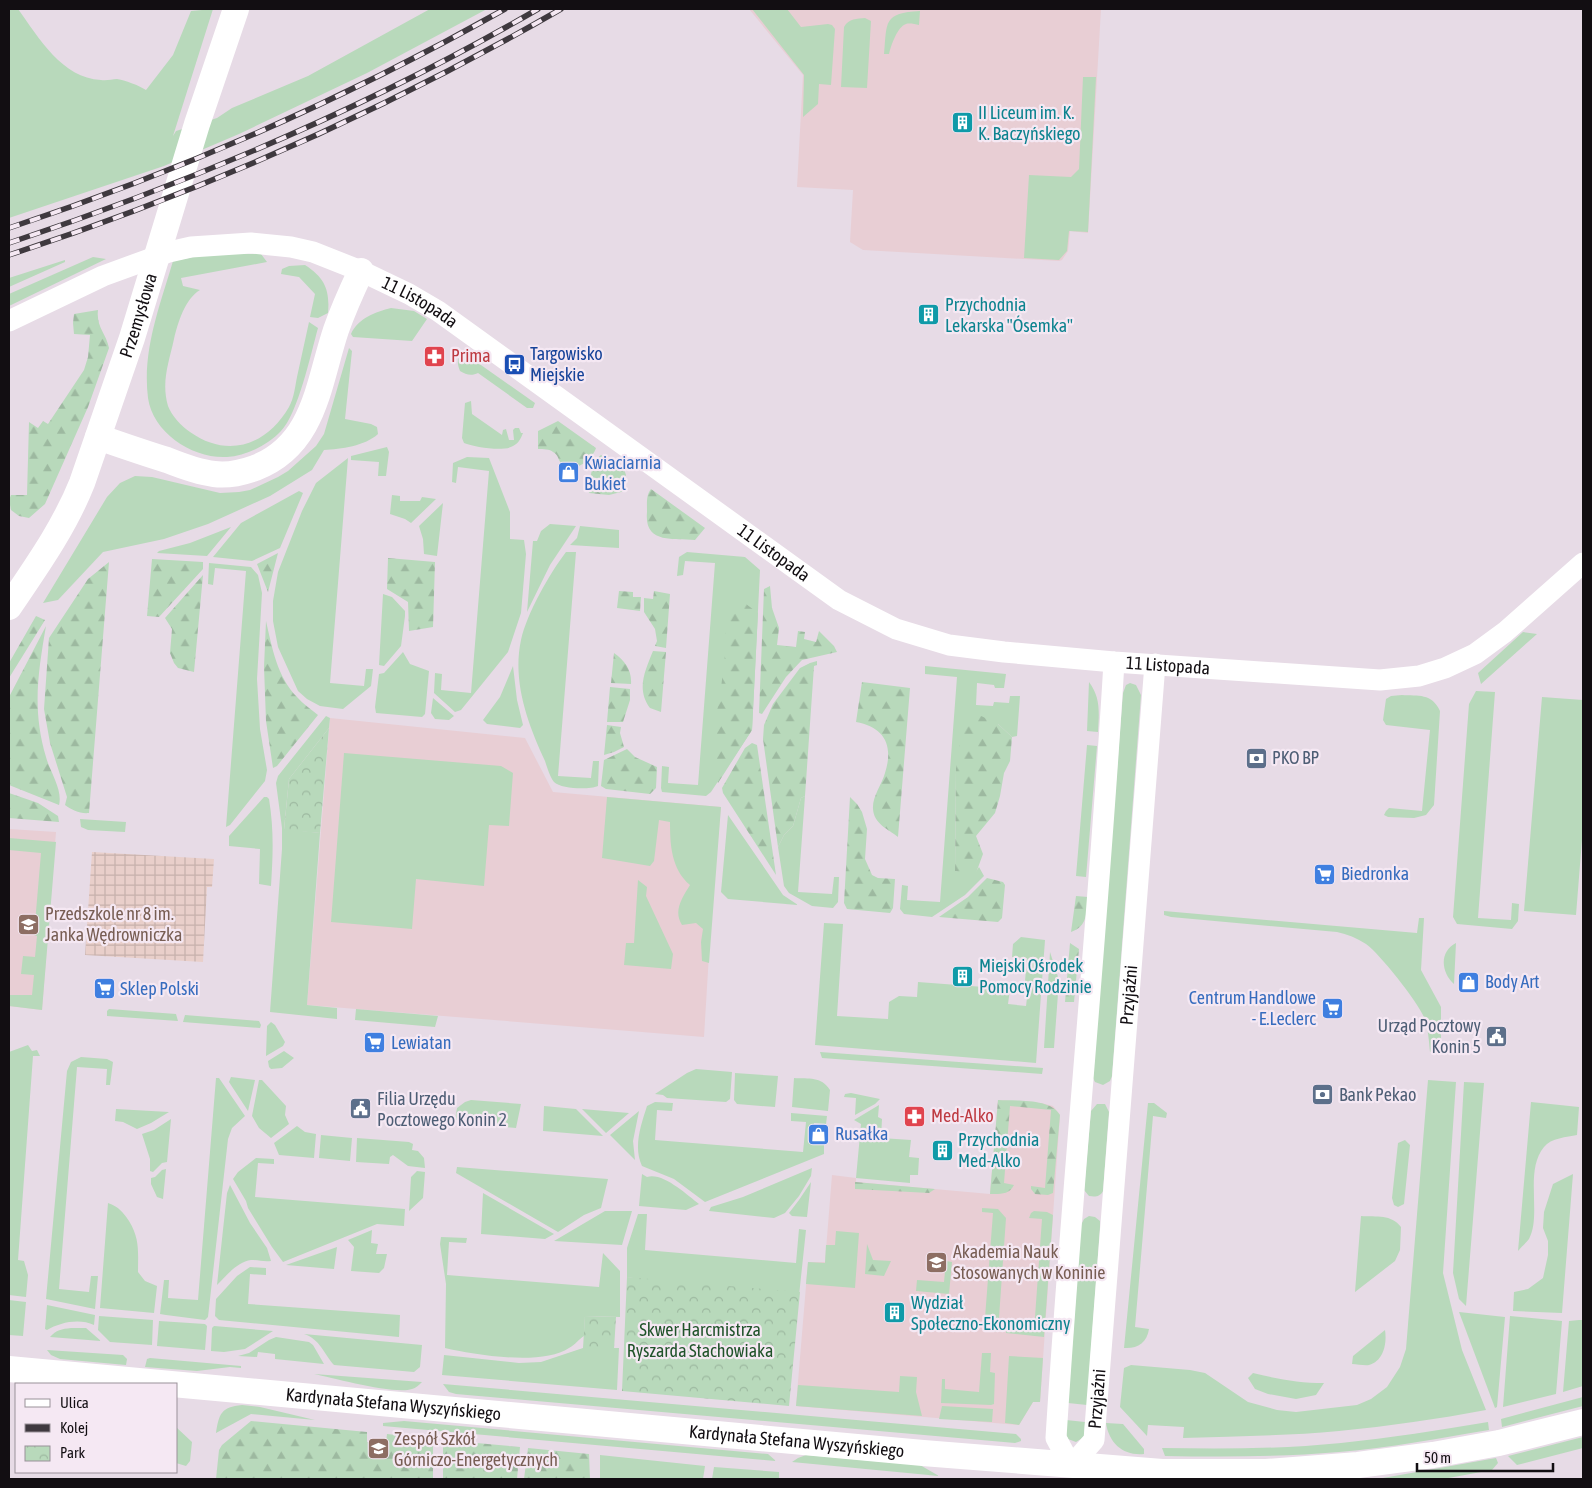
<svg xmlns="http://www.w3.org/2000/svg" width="1592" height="1488" font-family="'Asap Condensed',sans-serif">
	<defs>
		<pattern id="industrial-grid" width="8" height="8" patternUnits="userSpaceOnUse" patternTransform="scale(1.25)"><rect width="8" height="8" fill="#e9cfca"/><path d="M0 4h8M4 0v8" fill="none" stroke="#c7b1ac"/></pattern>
		<pattern id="forest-firs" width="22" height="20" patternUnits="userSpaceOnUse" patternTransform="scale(1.25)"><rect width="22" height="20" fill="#b8d9bb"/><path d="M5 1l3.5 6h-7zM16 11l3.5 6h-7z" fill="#9db9a0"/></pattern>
		<pattern id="park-crowns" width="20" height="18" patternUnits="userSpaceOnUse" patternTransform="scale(1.25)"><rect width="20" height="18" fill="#b8d9bb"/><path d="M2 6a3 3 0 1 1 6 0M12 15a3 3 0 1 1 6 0" fill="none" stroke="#9db9a0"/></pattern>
	</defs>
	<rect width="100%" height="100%" fill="#e7dbe6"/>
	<path fill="url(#industrial-grid)" d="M92,852L214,859L212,887H207L203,962L85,955Z"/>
	<path fill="#e8ced4" d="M749,9H1101L1088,233L1070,231L1068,251L1062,260L1059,261L863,250L850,242L853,190L797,187L803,75Z
		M330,718L525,738L553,792L721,807L712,905L704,1037L307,1005Z
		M9,829L56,832L42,1010L9,1006Z
		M998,1100L1041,1103L1053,1106L1060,1115L1040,1402H1033L1019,1425L796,1406L808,1262H825L832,1175L856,1178V1182L990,1194Z"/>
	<path fill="#b8d9bb" d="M9,9H18C39,38 62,78 101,80C107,81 112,79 117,79C127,81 138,85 146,90L173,55L191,11L213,9L173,136L176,131L217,118L232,108L308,76L430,9H487L367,73L239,134L164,166L9,218Z
		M752,9H787L801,27L828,24L832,25L835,29L831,85L819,84L818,104L803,117L804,75Z
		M920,11L919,25C915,24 909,23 906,24C897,27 891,46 889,54H884C887,22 883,13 920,11Z
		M865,18L871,21L867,88L841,87L844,27C849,18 857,19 865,18Z
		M1083,77H1096L1088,232L1069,231L1067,251L1059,260L1024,258L1029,175L1071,177L1079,169Z
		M215,253L261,254L267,262L181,278L183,286L200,290C185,299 178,322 174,339C169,362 161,382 168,406C172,416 181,426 190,432C228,459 267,445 289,407C294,398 295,387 297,377C301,359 305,340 309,322L318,328C311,353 298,414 281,431C268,445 246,456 227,457C193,459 153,433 148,398C142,350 160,306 173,261Z
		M93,257L106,259L9,306V294Z
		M65,260V262L9,287V278Z
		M305,265C325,278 330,290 328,313L318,318L310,317L315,294L299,277L281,274L282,269L289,266Z
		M391,308L414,311L427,319L412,341L353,337L351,334C358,318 376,312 391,308Z
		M349,348L352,351L345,419L371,424L377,427L378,434C365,446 341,449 324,450L312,470L270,496L208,524L164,539L103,552L58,600L43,603L107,497L120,483L135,476L152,477L220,493L239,492L250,490L278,477L288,471L316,446L324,434Z
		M461,351L535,403L533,408H527L478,373C472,376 466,375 460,371C457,364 457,359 461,351Z
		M471,401L472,414L502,435L503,430L506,429L509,440H514L513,430L515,428H519L521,433H523C521,438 519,443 513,446C504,452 474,447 464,443L462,438L465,403Z
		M387,447L389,452L386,476H378L379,462L351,460V456Z
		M467,457L489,458L510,512V539L524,540L526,554L521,613L508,652L461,710L455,712L434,693L435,673L442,674L441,690L471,693L489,471L458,467L456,483L452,482L453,463Z
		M348,458L330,683L364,686L366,669H373L371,686L343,709L320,706L307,699L298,691L278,647L273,621V601L278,572L302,511L316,483Z
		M299,491L303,493L280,548L252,561L213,557L241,523Z
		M392,495L400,496V501H420L422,497L436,499L411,523L405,519L390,514Z
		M443,503L437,556L424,554L423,539L419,526Z
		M550,524L576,526L550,565L527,612L533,541H537L541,531Z
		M580,526L619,530V548L570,545L577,538Z
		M231,527L207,556L157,553L159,551L190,543Z
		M566,552H576L558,776L591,778L593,761H599L598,786C589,790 561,789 554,782C550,777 547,767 545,761C528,724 512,682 521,640C527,613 550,573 566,552Z
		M687,552L745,557L760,570L752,730L711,792L706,796L662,792L661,788L662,766L669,767L668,783L698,785L715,563L685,561L683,575L677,576L679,557Z
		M209,563L251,567L258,575L262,593L257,679L260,729L267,770L265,781L230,825L226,827L246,571L215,568L213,585L208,584Z
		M383,594L392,597L405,611V616L401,646L384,666L379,665Z
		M1523,632L1537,634L1481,684L1478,673Z
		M403,652L410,664L429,671L425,714L422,717L376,713L375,707L379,674L384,673Z
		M513,666L517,700L523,725L520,728L487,724L483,720L500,697Z
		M925,666L1006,674L1004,688H995L994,685L977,683L976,705L993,706L994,702L1009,703L1010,696H1020L1017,736L1012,737L998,724L956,768L955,871L975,873L979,867L984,876L965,895L932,917L904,914L900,909L902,885L908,886L907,900L940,902L957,677L925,674Z
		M1089,682C1101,698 1099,713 1098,732L1087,731Z
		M1130,683L1136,685L1141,695L1112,1076L1110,1081L1103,1085L1095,1082L1093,1078L1123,693L1126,685Z
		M1476,691L1495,692L1478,918L1511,920L1512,903L1519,904L1518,921L1512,929L1457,924L1453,917L1469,704Z
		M1402,695C1418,696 1432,693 1440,711L1434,805L1426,815L1414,818L1388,817L1384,815L1386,811L1389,808L1422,811L1430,730L1386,725L1383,720L1386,699L1391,696Z
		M1542,697L1583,700V827L1576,915L1524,911Z
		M433,698L454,716L449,720L435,719L431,713Z
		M326,716L330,718L329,728L289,779L284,829L320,833L307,1005L337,1008V1019L270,1012L282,849V828L276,783L278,776Z
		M1087,745L1097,746L1086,877L1076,876Z
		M344,753L501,766L513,773L509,826L489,825L484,886L416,879L412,929L331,922Z
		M805,796L798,892L832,894L834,877H839L838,902L833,908L812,906L789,893L784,886L778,847L784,835L793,826L801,798Z
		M264,797H267L269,799C274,829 273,855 271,886L259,884L260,849L229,846V836Z
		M607,797L721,807L709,963L702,961L701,942L703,929L696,923L682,925C673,911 682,898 690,885C671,869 670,844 670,822L659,820L654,861L650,866L602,858Z
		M728,815L783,895L798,905L728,899L721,892Z
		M80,819L126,822L125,832L88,830L81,827Z
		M9,838L56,842L42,1010L9,1006V995H32L34,975L21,974L23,956L35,957L37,936L34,935L41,853L9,850Z
		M638,880L647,887L646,896L673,954L671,969L624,965L626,943H634Z
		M1164,911L1417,933L1419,918H1424L1421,970L1441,1007V1044L1430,1052C1429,1041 1428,1027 1424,1017C1417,1001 1380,954 1366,944C1357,938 1347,934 1337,932L1171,917L1164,915Z
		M824,923L843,924L837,1016L888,1019L889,1002L899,996L917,997L918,982L1010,989L1008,1004L1026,1006L1029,982L1025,981L1027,958L1012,957L1013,944L1021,937L1045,940L1036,1063L815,1045Z
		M1456,943L1454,984C1441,972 1439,952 1456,943Z
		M1050,952L1059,980L1054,1048H1044Z
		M109,1009L176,1014L178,1021L107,1016V1011Z
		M356,1009L438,1016L435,1027L355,1020Z
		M185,1015L259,1021L261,1025L260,1028L183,1022Z
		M271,1022L275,1025L285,1042L283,1046L266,1056L267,1026Z
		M28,1045L32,1051L37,1050L40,1056H33L18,1260L24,1261L28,1275L26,1297L9,1295V1052Z
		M284,1051L294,1058L282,1068L271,1069L269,1067L268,1061Z
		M820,1052L1043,1068L1042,1074L822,1058Z
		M81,1057L107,1059L113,1062L110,1085H106L107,1069L77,1067L59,1289L89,1292L91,1276H98L95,1309L46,1299L67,1071L71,1062Z
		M696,1069L732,1072L730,1099L726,1102L667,1098L663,1095L655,1094L687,1073Z
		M735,1073L778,1076L775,1107L737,1104L734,1100Z
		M231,1077L255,1080L248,1111L229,1082Z
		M216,1078H219L245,1116L232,1128L228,1139L208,1317L205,1320L166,1315L160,1314L164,1280H169L168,1298L198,1300Z
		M794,1078C809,1079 821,1076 830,1090L828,1111L792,1107Z
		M259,1080H262L286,1106L285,1115L289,1124L271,1138L259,1128L252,1116Z
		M1428,1080L1456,1082L1443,1273L1462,1350L1486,1410C1438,1419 1389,1426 1339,1431C1287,1436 1235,1436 1183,1438L1184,1427L1148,1425L1147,1436L1120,1407L1124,1368L1131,1365L1190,1370L1205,1373L1248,1402L1277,1410L1296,1412L1357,1405L1371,1399L1387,1387L1400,1367L1406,1349Z
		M1464,1082L1484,1083L1466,1306L1459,1299L1453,1273Z
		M851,1093L880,1099L875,1104L855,1115L856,1098L844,1097L845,1094Z
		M471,1100L521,1104L516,1128L470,1124L467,1121L455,1120L457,1108L465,1102Z
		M655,1102L673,1103L672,1111L657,1110L655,1140L803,1152L806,1122L791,1121V1113L827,1116L826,1124L814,1123L813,1144L824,1145V1154L705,1202L674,1179L642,1166C633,1147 641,1125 647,1106Z
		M1531,1102L1579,1107L1577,1135C1567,1137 1551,1138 1544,1147C1524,1171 1542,1215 1529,1239C1526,1243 1521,1247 1518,1251Z
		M1148,1103H1154L1167,1113L1166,1118L1153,1116L1135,1327L1149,1329C1147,1343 1137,1349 1124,1348Z
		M1097,1104H1105L1109,1112L1103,1191C1100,1197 1095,1197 1089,1196L1084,1190L1091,1111Z
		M879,1105L878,1117L882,1119L881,1138L911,1140L909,1157L919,1158L918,1175H910V1183L856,1178L861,1124L854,1120Z
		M544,1106L576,1109L603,1136L543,1131Z
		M116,1109L169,1112L151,1123L137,1129L123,1122L115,1121Z
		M582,1109L629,1113L606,1133Z
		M639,1111L633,1141L635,1160L610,1135Z
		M171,1119L167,1162L162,1163L153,1172L150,1171V1159L142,1134L154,1130Z
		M297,1126L305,1132L316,1134L314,1158L279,1155L274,1143Z
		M321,1135L352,1138L350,1161L319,1158Z
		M357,1138L409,1142L413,1144L412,1150L418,1151L424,1158L425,1168L408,1166L393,1155L390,1157L389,1164L356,1162Z
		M1405,1140L1410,1145L1404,1204L1398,1207L1394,1205L1392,1198L1398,1143Z
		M256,1158L274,1159V1164L258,1163L255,1197L405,1209L404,1226L377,1224L283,1262L272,1247L248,1208L246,1201L233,1179L238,1172Z
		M457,1167L608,1179L601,1208L584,1215L558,1232L456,1173Z
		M812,1168L811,1176L799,1196L785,1213L774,1218L709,1211L711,1207L743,1197Z
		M166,1169L163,1199L157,1197L151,1184V1178L155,1177L162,1170Z
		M417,1171L425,1172L423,1198L409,1211L411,1177Z
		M642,1174L647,1177C663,1172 687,1195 699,1204L686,1210L639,1206Z
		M1573,1174L1562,1313L1513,1311L1514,1292L1528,1289L1543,1278L1548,1255V1241L1543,1228L1544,1212L1553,1184Z
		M811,1182L807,1217L792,1216L789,1213L799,1200Z
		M230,1185L250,1223L267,1248L271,1261C264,1262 258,1260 251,1260C237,1262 226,1276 217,1285L227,1193Z
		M483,1193L554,1234L545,1239L481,1234Z
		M108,1203C119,1207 123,1212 129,1221C140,1239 138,1252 138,1272L145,1281L157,1286L154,1313L100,1308Z
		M982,1208L998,1209L1006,1218L998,1332L984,1331L993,1213L982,1212Z
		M605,1211H632L622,1245L554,1241Z
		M1034,1211L1047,1212L1053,1215L1044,1337L1006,1333V1330L1034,1331L1042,1219L1029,1218L1031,1213Z
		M638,1214H647L645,1250L796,1263L799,1229L806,1230L798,1305L627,1277V1248Z
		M1089,1216L1095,1217L1100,1221V1227L1087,1405L1068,1403L1081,1225L1084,1219Z
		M1361,1216C1377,1217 1391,1214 1401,1227L1400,1250L1395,1261L1355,1292Z
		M372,1230L371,1243L378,1244L376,1254H387L384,1268L379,1273L351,1271L354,1247L348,1240Z
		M836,1231L859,1233L855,1288L806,1284L808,1262L825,1263L826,1245H835Z
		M441,1237L467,1238L466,1243L449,1242L447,1275L599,1287L603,1253L620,1271V1317L585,1316L584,1336C579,1339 575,1345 569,1348C543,1366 475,1355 445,1348L446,1284L440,1244Z
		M337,1247L334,1269L286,1265Z
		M946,1261L952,1262L949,1294L916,1291L917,1280L944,1282Z
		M250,1267L266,1268V1275L250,1274L248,1304L400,1315L399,1337L219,1320L215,1316L216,1299L237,1276Z
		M9,1300L26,1302L23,1336L9,1335Z
		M47,1305L95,1315L94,1325C80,1318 60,1322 47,1330L45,1329Z
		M1459,1312L1505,1317L1497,1407L1495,1408Z
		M99,1316L153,1320L152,1345L110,1342L98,1330Z
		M1510,1316L1562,1321L1556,1394L1503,1407Z
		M1579,1320H1583V1386L1563,1392L1569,1321Z
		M159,1321L205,1324L207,1326L205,1350L157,1346Z
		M214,1326L273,1331L245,1349L224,1352L211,1351L212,1328Z
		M71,1328H86L101,1341L50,1337C56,1330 62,1329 71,1328Z
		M1385,1330C1387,1343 1384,1361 1369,1365C1365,1366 1357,1364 1352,1364L1353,1356Z
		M304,1334L422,1345L420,1367L414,1372L334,1365C324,1354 320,1339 304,1334Z
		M276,1337L309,1342L313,1345L324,1364L275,1359V1354L258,1352L257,1357L238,1356L249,1353L269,1340Z
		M583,1348H619L617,1390L442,1375L444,1355L519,1363L541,1362Z
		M47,1350L123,1355L127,1359L126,1365L60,1359L51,1355Z
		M982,1353H991L990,1372L995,1373L994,1404L991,1405L941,1403L942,1379H945V1389L979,1392Z
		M1009,1356L1043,1358L1040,1402H1033L1019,1425L1005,1423Z
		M150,1358L241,1366V1368L230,1367L197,1371L145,1367L147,1359Z
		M1253,1373C1277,1379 1299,1383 1324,1383L1316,1395L1296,1399L1268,1394L1255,1389L1248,1378Z
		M314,1374L422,1382C419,1385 416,1388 412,1389C395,1395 334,1378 314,1374Z
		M900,1376L917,1377L916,1392L922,1416L796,1406L798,1385L899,1392Z
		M443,1384L1016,1434L1021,1439V1441L1015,1443L456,1394L449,1392Z
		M1583,1397V1406L1502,1427L1501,1419Z
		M242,1405L260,1407L315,1420L251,1414L216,1433C219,1414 221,1407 242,1405Z
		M942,1406L993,1409L992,1422L939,1419Z
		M1066,1420L1085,1422L1084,1437L1076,1442L1068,1439L1066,1434Z
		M404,1421L768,1454L776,1461L383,1426V1423Z
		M1488,1422L1489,1430C1440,1438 1389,1448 1339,1452C1281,1457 1223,1457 1165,1456L1162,1448C1222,1449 1282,1449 1341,1443C1390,1438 1439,1430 1488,1422Z
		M1106,1423L1123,1424L1144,1449V1454C1124,1456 1109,1444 1106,1423Z
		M176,1427L192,1442L190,1461L186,1466L176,1463Z
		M1583,1437V1448L1517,1465L1508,1456Z
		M600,1455L705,1466L703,1479H600Z
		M806,1455L920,1465L939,1476L792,1462L798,1458Z
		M1496,1458L1498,1463L1492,1470L1443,1479H1367L1383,1478Z
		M714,1467L779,1472V1479H712Z"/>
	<path fill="url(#forest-firs)" d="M98,310C96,327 106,333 109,348L88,407L45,504L29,518L19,516L11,510L9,500L11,495H27L29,422L38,428L43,421L48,424L84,370L88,357L90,335L74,334L73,323L74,314Z
		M558,421L596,448C592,460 573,475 562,464C558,461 559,455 553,452C550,449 543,449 538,449V431Z
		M601,455L624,469L626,475L625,491L609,495L589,493C587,483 593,474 592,463Z
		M651,489L705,528L695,540C672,538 644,544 647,512C647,503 646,495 651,489Z
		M278,553L268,592L257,564Z
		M388,558L435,562L433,627L409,631L408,602L387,589Z
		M152,559L203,562V569L159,617L147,616Z
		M109,562L89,813C80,814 72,810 65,805L67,797L50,743L44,709L49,638L88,579Z
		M203,575L194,672L178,668L174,663L170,653L172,629L165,618Z
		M770,586L772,608L779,628L777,645L796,647L798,631L805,632L804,639L816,642L819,631L834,646L837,652L802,660L786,677L762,714L759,713L764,589Z
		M619,591L633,592V597H641L640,611L617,608Z
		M654,591L670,594L666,648L655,646L657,641L655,629L644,612V598L653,599Z
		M742,601L758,613L752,730L718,783L711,765L714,728L721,688L725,655L726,623L734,608Z
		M36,616L45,620L9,678V663Z
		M266,621C272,647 277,677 297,697C303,704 311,709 318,715L277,766L273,768L266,721L264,667Z
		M46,626C38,673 32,710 46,757C50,772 63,790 59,805L9,785V697Z
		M653,651L666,652L661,712L650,708C636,689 645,671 653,651Z
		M614,653C625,661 632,670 631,684L611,683Z
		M817,661V665L814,666L805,796L801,798L793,826L784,835L778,847L763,739L764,725L773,704L800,668L810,663Z
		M862,682L910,688L898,837C888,829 874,824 873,809C872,797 882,784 885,773C894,745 884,727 856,722Z
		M610,687L630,689V700L623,722H607Z
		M977,714L998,724L1012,737L1010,761L1004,773L1000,796L995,813L976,836L983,854L976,873L969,875L955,871L956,768L963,720Z
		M607,725L621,727L620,733L624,747L614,752L604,755Z
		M752,743L757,745L776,875L723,793L722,788L745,748Z
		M627,749L635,757L657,767L656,788L650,794L606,789L601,786L604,760Z
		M9,793L38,803L58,816L59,822L9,818Z
		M850,797L857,804L862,812L867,829L865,859L872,875L878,878L895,879L893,908L890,913L847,909L844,903Z
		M987,878L1003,882L1005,885L1002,918L998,922L939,917L968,897Z
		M1076,896L1088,897C1086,913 1088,926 1071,932Z
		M1070,943L1079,949L1074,1002H1065Z
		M998,1100C1016,1101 1051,1098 1060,1115L1053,1193L1048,1195L1035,1194L1031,1189V1186L1045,1188L1051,1110L1010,1106L1004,1183L1014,1185C1009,1195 1000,1194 990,1194Z
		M855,1182L935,1189L929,1193L855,1189Z
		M867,1244L873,1260L891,1261L884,1276L865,1274Z
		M251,1421L367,1432V1442L386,1443L387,1434L433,1439V1479H216L219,1450L222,1445Z
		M443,1440L520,1447L517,1479H443Z
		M528,1448L589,1454L590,1479H524Z"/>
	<path fill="url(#park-crowns)" d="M329,728L320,833L284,830L289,779Z
		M627,1277L800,1292L789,1406L622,1391Z
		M585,1316L616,1317L614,1349L583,1348Z"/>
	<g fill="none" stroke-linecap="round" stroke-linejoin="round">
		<g stroke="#fff" stroke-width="21">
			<path id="s1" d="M9,321L103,276L169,252L191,247L251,243L291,247L313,252L361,271L409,294L438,311L839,600L896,629L949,645L1004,652L1114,662L1380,680L1419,676L1445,668L1475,654L1505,632L1583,563"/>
			<path id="s2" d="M1114,662C1099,920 1072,1179 1056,1438L1071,1466L1094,1440L1155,664"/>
		</g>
		<g stroke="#fff" stroke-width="26">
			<path d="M98,437C121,445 144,453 167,460C182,466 198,472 214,474C228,476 241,473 255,468C315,445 318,384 336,330C343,310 352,290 361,271"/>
			<path id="s3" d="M9,607C36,567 64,528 82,483L132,338L197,124L236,9"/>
			<path id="s4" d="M9,1369L923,1453L1162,1472H1266L1358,1465L1433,1455L1499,1443L1583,1422"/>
		</g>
		<defs>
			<path id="rail" d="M9,228C181,171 347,98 505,9
				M9,243C192,182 371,106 538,9
				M9,255C201,192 386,110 561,9"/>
		</defs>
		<use href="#rail" stroke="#3f393f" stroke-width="5.5"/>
		<use href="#rail" stroke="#f5e8f3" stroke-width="4" stroke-dasharray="11" stroke-linecap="butt"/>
	</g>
	<defs>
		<symbol id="building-square" viewBox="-11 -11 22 22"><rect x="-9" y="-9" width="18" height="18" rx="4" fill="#0f9aa8" stroke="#f5e8f3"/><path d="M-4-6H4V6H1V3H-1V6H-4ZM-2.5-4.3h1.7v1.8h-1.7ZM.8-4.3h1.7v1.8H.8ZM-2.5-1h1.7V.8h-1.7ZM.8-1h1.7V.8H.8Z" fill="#fff"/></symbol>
		<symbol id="pharmacy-square" viewBox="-11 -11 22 22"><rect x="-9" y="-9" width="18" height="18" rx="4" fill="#e0444e" stroke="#f5e8f3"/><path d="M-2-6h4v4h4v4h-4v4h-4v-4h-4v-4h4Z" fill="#fff"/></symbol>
		<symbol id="bus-square" viewBox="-11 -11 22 22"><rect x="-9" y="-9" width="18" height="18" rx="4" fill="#1a4fb4" stroke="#f5e8f3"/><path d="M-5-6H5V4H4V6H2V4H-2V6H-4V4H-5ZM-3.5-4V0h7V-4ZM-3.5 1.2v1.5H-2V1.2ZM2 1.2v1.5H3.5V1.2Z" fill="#fff"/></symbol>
		<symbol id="shop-square" viewBox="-11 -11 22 22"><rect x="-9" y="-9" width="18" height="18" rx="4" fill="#3f7fe0" stroke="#f5e8f3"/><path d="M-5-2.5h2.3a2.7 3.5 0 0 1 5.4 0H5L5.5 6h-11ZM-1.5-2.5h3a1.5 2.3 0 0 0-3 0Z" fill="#fff"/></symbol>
		<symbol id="bank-square" viewBox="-11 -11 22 22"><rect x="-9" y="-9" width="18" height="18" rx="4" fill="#5c6f8a" stroke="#f5e8f3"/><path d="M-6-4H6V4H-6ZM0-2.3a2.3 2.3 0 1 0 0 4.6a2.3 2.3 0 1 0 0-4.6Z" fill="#fff"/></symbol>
		<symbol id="supermarket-square" viewBox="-11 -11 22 22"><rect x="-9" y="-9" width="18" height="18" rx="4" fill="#3f7fe0" stroke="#f5e8f3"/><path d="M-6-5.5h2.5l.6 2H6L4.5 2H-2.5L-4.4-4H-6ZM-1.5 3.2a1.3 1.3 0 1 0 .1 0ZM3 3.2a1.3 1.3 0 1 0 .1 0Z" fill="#fff"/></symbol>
		<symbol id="school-square" viewBox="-11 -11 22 22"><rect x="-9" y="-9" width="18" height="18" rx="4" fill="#8d6e63" stroke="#f5e8f3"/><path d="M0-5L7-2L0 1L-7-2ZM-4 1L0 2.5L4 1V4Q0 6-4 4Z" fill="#fff"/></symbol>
		<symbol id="civic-square" viewBox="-11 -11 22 22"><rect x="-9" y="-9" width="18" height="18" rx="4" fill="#5c6f8a" stroke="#f5e8f3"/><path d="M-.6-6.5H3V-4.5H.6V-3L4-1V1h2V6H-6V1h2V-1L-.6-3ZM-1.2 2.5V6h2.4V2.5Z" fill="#fff"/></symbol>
		<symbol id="university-square" viewBox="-11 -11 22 22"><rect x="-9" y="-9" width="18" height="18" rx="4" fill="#8d6e63" stroke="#f5e8f3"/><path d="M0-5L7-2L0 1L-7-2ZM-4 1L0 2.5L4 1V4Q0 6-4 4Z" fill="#fff"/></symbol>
	</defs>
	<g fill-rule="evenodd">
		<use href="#building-square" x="950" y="110" width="25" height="25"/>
		<use href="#building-square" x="916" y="302" width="25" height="25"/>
		<use href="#pharmacy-square" x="422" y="344" width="25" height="25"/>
		<use href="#bus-square" x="502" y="352" width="25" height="25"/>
		<use href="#shop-square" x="556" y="460" width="25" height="25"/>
		<use href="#bank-square" x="1244" y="746" width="25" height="25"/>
		<use href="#supermarket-square" x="1312" y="862" width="25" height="25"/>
		<use href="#school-square" x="16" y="912" width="25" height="25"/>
		<use href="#building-square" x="950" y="964" width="25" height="25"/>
		<use href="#shop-square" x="1456" y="970" width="25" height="25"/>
		<use href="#supermarket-square" x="92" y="976" width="25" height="25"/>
		<use href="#supermarket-square" x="1320" y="996" width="25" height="25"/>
		<use href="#civic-square" x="1484" y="1024" width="25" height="25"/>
		<use href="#supermarket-square" x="362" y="1030" width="25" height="25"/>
		<use href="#bank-square" x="1310" y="1082" width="25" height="25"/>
		<use href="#civic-square" x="348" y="1096" width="25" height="25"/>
		<use href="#pharmacy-square" x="902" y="1104" width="25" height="25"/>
		<use href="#shop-square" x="806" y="1122" width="25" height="25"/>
		<use href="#building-square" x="930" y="1138" width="25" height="25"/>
		<use href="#university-square" x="924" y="1250" width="25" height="25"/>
		<use href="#building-square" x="882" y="1300" width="25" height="25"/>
		<use href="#school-square" x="366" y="1436" width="25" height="25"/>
	</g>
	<g text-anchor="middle" stroke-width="4.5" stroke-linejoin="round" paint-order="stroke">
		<g font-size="18" fill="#0d838f" stroke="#f5e8f3" text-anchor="start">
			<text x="978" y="119">II Liceum im. K.<tspan x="978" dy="21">K. Baczyńskiego</tspan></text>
			<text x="945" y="311">Przychodnia<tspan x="945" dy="21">Lekarska "Ósemka"</tspan></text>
			<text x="979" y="972">Miejski Ośrodek<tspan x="979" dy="21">Pomocy Rodzinie</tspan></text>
			<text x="958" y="1146">Przychodnia<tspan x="958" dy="21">Med-Alko</tspan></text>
			<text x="911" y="1309">Wydział<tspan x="911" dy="21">Społeczno-Ekonomiczny</tspan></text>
		</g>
		<g font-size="18" fill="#120e12" stroke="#f5e8f3">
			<text dy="6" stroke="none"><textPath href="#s1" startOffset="438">11 Listopada</textPath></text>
			<text dy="6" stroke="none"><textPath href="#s3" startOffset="321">Przemysłowa</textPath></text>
			<text dy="6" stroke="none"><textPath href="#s1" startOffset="872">11 Listopada</textPath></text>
			<text dy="6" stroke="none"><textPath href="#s1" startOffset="1292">11 Listopada</textPath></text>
			<text dy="6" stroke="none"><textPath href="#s2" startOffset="1291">Przyjaźni</textPath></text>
			<text dy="6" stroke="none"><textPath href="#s2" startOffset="886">Przyjaźni</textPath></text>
			<text dy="6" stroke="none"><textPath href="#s4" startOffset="386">Kardynała Stefana Wyszyńskiego</textPath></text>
			<text dy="6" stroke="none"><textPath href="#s4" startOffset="791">Kardynała Stefana Wyszyńskiego</textPath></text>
		</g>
		<g font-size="18" fill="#164399" stroke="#f5e8f3" text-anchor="start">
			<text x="530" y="360">Targowisko<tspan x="530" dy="21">Miejskie</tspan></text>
		</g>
		<g font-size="18" fill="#be3a42" stroke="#f5e8f3" text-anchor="start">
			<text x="451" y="362">Prima</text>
			<text x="931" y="1122">Med-Alko</text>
		</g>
		<g font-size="18" fill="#366cbe" stroke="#f5e8f3" text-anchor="start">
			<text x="584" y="469">Kwiaciarnia<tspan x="584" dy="21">Bukiet</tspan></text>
			<text x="1341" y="880">Biedronka</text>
			<text x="1485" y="988">Body Art</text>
			<text x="120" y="995">Sklep Polski</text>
			<text x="1316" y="1004" text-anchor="end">Centrum Handlowe<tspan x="1316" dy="21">- E.Leclerc</tspan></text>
			<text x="391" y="1049">Lewiatan</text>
			<text x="835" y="1140">Rusałka</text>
		</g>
		<g font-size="18" fill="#4e5e75" stroke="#f5e8f3" text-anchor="start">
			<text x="1272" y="764">PKO BP</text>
			<text x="1481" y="1032" text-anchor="end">Urząd Pocztowy<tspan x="1481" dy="21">Konin 5</tspan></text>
			<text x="1339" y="1101">Bank Pekao</text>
			<text x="377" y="1105">Filia Urzędu<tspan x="377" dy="21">Pocztowego Konin 2</tspan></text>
		</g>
		<g font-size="18" fill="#785e54" stroke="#f5e8f3" text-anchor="start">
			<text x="45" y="920">Przedszkole nr 8 im.<tspan x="45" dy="21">Janka Wędrowniczka</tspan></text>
			<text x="953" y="1258">Akademia Nauk<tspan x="953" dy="21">Stosowanych w Koninie</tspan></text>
			<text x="394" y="1445">Zespół Szkół<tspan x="394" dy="21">Górniczo-Energetycznych</tspan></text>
		</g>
		<g font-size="18" fill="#20532a" stroke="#f5e8f3">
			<text x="700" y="1336">Skwer Harcmistrza<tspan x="700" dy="21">Ryszarda Stachowiaka</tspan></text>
		</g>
	</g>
	<rect width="1592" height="1488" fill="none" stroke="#120e12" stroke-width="20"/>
	<rect x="15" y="1383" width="162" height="90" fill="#f5e8f3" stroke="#9a9199"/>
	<rect x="25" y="1399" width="25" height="8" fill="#ffffff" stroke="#9a9199"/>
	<text x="60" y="1408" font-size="15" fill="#120e12">Ulica</text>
	<rect x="25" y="1424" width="25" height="8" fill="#3f393f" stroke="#9a9199"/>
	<text x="60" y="1433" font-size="15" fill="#120e12">Kolej</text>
	<rect x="25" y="1446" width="25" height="15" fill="url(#park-crowns)" stroke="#9a9199"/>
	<text x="60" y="1458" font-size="15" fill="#120e12">Park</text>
	<path d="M1417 1463v8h136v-8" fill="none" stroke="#120e12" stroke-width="2.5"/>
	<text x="1424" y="1463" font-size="15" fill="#120e12" stroke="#f5e8f3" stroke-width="4" paint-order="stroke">50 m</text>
</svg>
